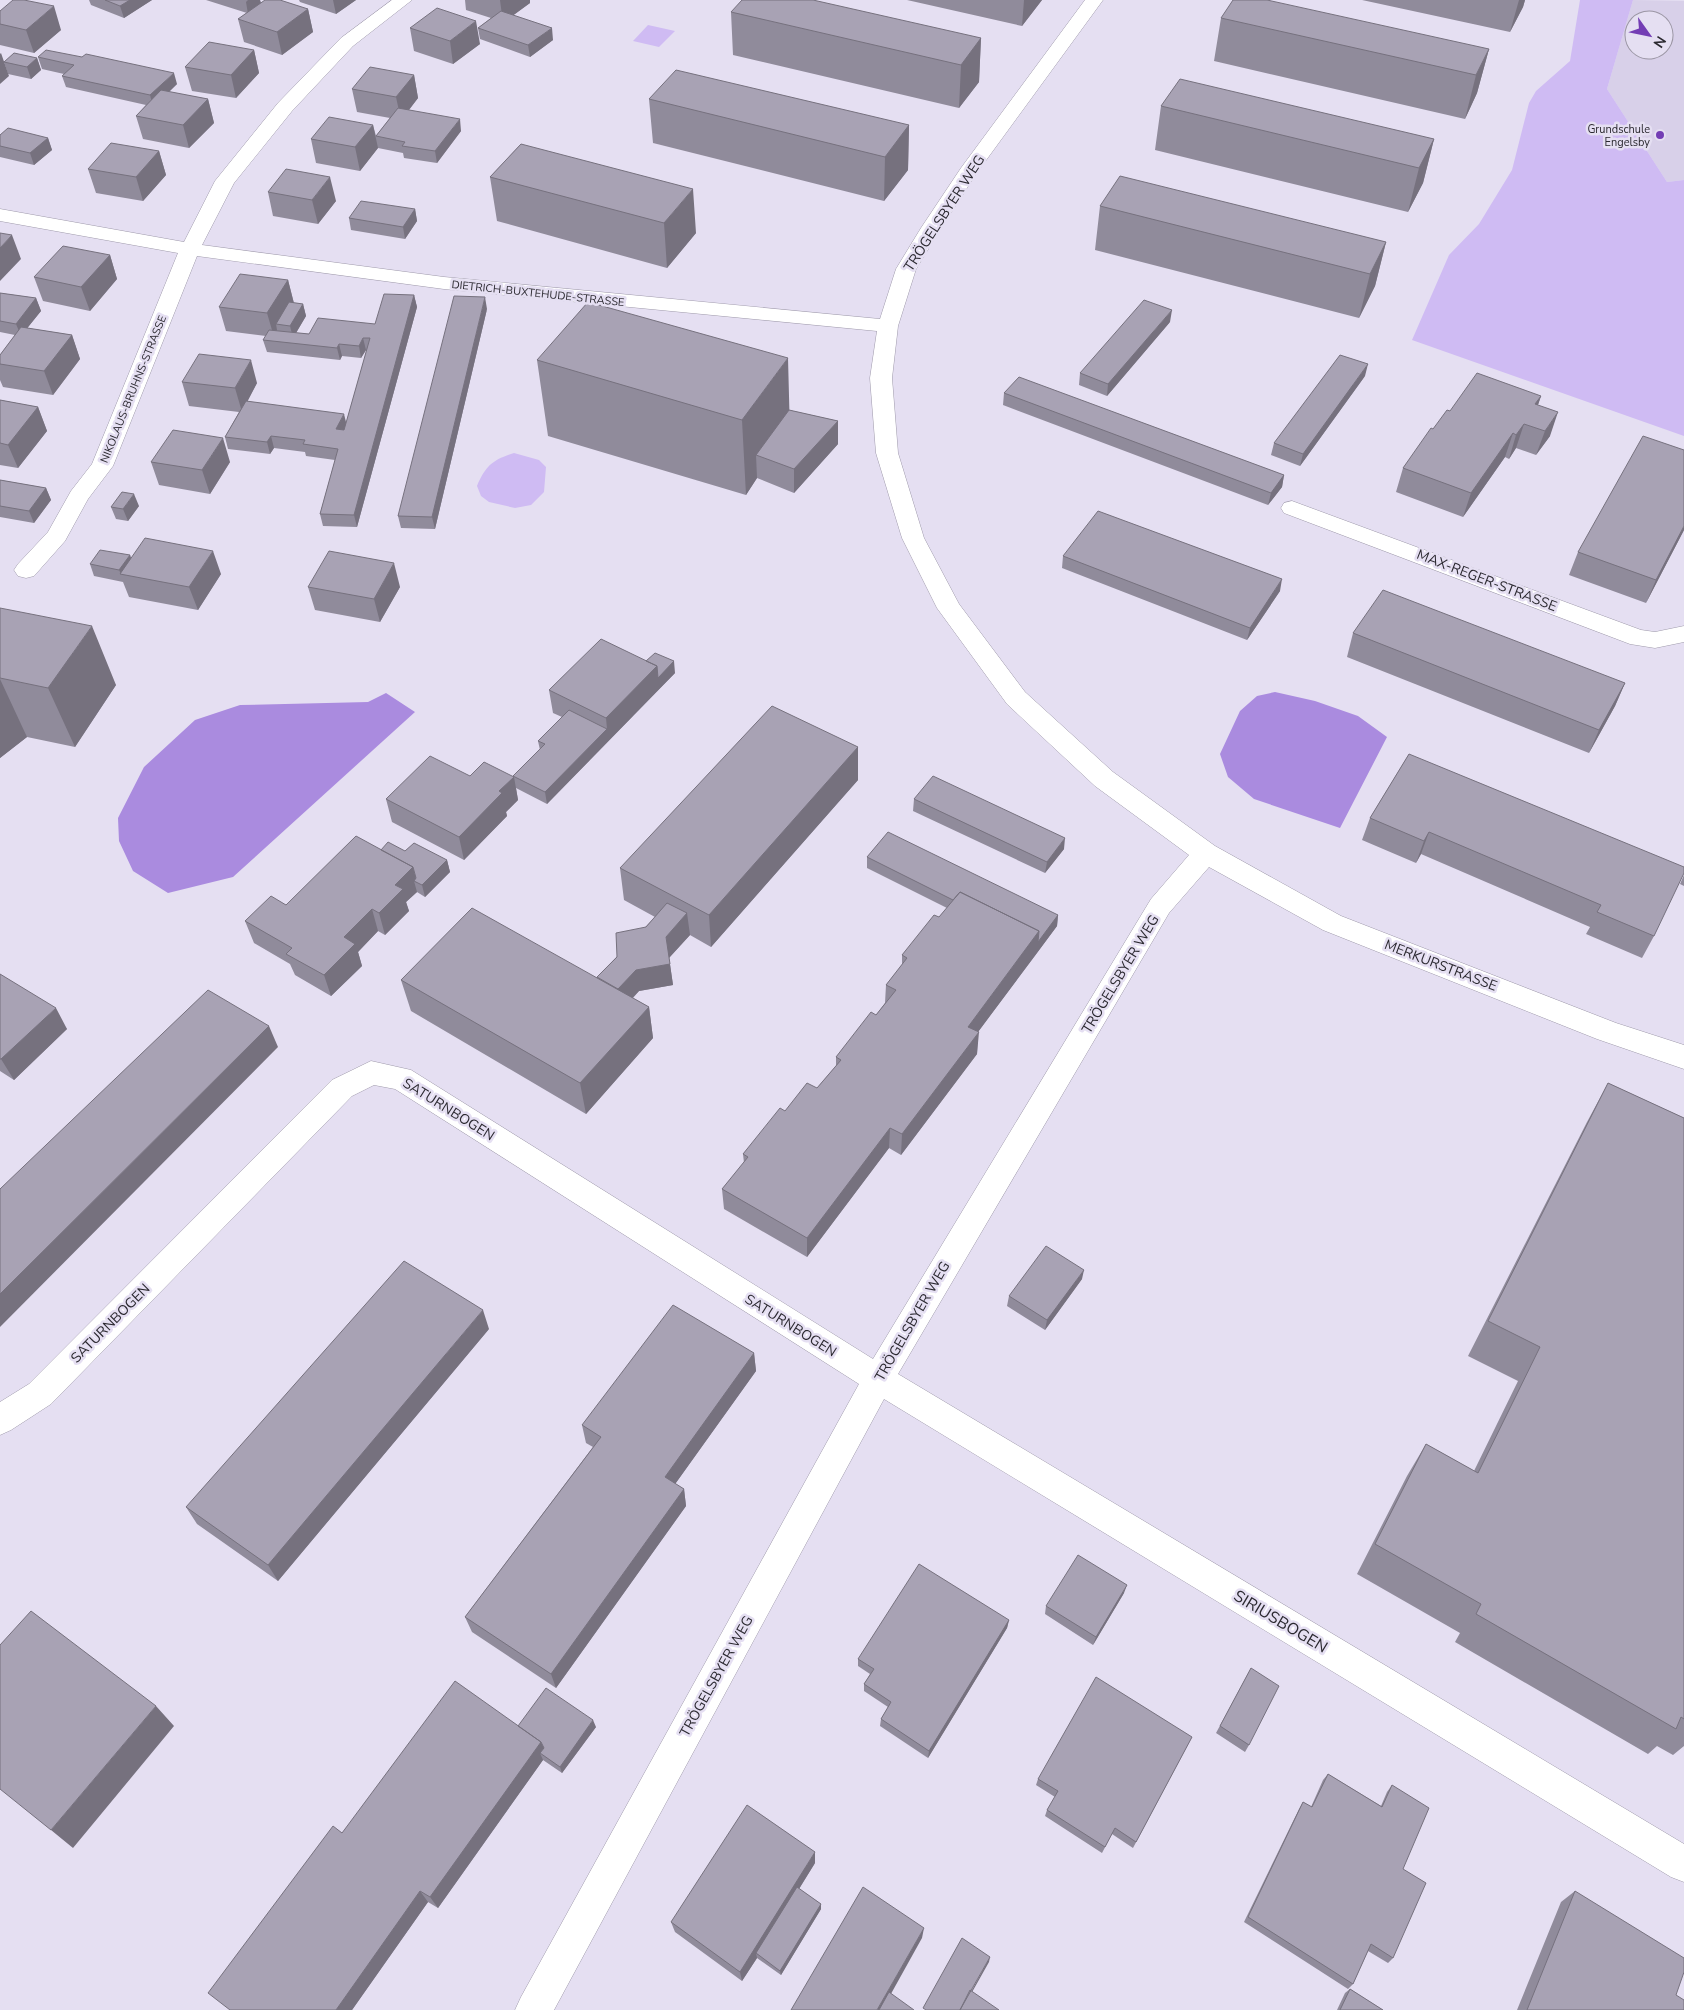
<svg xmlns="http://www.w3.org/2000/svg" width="1684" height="2010" font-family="'Nunito Sans',sans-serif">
	<rect width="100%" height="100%" fill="#e5dff2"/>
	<path fill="#d8d0e9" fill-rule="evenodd" d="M1633,0L1684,1V180L1667,182L1607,89ZM1634,20H1664V50H1634Z"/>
	<path fill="#cfbbf3" d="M1580,0H1633L1607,89L1667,182L1684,180V436L1412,340L1449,255L1479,224L1512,170L1529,103L1536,91L1570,61Z
		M648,25L675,31L659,47L633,41Z
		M514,453L539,460L546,467L544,492L531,505L515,508L489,502L481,496L477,486C486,465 493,460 514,453Z"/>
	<path fill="#aa8bdf" d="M1275,692L1315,701L1358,716L1387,737L1340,828L1254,799L1228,777L1220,754L1240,711L1257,696Z
		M386,693L415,712L233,877L168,893L133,871L119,841L118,818L144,767L195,720L240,705L368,702Z"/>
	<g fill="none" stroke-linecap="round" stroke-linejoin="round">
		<defs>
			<path id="minor" d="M392,0H412L353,46L292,111L234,183L202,245L444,277L880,319L896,269L921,228L961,168L1085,0H1103L976,174L941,228L916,269L898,326L892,378L898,453L924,538L959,604L1025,692L1113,772L1215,846L1341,916L1616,1023L1684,1045V1069L1597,1039L1323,930L1209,867L1169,913L898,1374L1684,1844V1882L1671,1877L884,1399L554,2010H515L521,1997L859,1384L395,1089L374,1085L352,1096L51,1404L11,1430L0,1435V1402L29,1384L332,1080L371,1061L411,1070L873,1359L1151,899L1189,855L1095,786L1007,704L937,608L902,538L876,453L870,378L877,331L444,289L197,256L113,466L88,499L65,541L34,576L26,578L18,576L14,570L18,564L48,532L71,491L92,464L178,253L0,221V209L184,242L215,181L278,103L341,38Z
				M1292,501L1641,630L1655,632L1684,626V642L1655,648L1630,644L1284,513L1281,508L1284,503Z"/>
		</defs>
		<use href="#minor" stroke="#9f9aab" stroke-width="1"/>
		<use href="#minor" fill="#fff" fill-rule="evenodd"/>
	</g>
	<path fill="#908b9b" d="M89,0H152L124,18L91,5Z
		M206,0H260L261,3L308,9L313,32L282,55L244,42L238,19L247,13Z
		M299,0H356L336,14L300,2Z
		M465,0H530V3L513,15L553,40L530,57L480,39L478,28L491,18L466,10Z
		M907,0H1042L1022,26Z
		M1362,0H1525L1523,7L1510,32Z
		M0,11L61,30L34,53L0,45Z
		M731,12L981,38L979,82L959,108L733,55Z
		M1221,18L1489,49L1477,93L1465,119L1214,61Z
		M410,28L480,44L453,64L414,51Z
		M254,50L259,73L236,98L192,91L185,67Z
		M38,57L177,84L169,92L208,99L214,123L189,148L143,139L136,116L146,105L66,87L62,76L64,74L42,69Z
		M37,58L41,70L31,79L8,74L4,62Z
		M414,75L418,98L409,110L461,131L437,163L404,158L403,153L378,148L360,171L316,163L311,139L373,125L376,136L390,118L357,112L352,89Z
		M649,99L909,125L908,170L884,201L653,143Z
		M1161,106L1434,139L1423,183L1408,212L1155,150Z
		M0,135L48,138L52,150L34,165L0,157Z
		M521,144L696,233L667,268L497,221L490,177Z
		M159,151L166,175L143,201L96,193L88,169Z
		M268,192L336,201L318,224L273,216Z
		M1100,206L1386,242L1375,286L1359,318L1095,250Z
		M415,209L417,221L405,239L351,230L349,218Z
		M110,255L117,279L90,311L43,301L34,277Z
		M288,280L294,303L303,304L306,316L296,333L309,334L375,324L414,295L417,307L357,527L323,526L320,514L335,460L306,456L305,452L274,448L270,454L228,449L225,437L239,412L189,406L182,382L257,383L247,401L346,423L367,350H366L361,358L342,356L340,360L267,352L263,340L266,336L226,331L219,307Z
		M0,293L36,298L41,311L27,328L72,335L80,359L53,395L3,387L0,380V355L15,335L0,332Z
		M487,309L435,529L401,528L398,516Z
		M1170,322L1107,396L1079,385L1080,373Z
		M537,360L789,410L838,421V444L794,493L757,478L746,495L548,436Z
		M1365,376L1300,466L1271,455L1274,443Z
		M1004,393L1284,475L1282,487L1268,505L1003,405Z
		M1541,396L1538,405L1550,436L1536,455L1516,448L1509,459L1505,457L1463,517L1396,492L1403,468L1433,429L1450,411Z
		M0,400L38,407L47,431L18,468L0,465Z
		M151,462H230L210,494L159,485Z
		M0,480L46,488L51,500L34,523L0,517Z
		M139,506L128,521L116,519L111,507Z
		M1684,530L1646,603L1569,575L1578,552Z
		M130,555L131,559L221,574L198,610L129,597L123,582L94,576L90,564Z
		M1063,556L1280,591L1247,640L1062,568Z
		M308,587H400L380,622L315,610Z
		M0,608L116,685L75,747L27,737L0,758Z
		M1353,633L1625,683L1615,706L1589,753L1347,657Z
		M646,661L675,673L547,804L516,788L518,800L506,812L507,816L464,860L392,822L386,799L513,777V776L540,750L538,741L562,717L553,713L549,690Z
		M858,747V780L711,947L690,935L669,958L673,985L639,991L633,998L649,1007L653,1038L586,1114L411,1011L401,980L597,977L655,917L624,900L620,868Z
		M1409,754L1654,936L1642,958L1586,934L1590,927L1421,854L1416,863L1362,840L1370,818Z
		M914,799L1064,849L1045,873L913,811Z
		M381,850L405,851L447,860L450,872L425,897L417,892L406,902L409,911L385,935L378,931L358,952L362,966L331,996L295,975L290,964L254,943L245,921L286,905Z
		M867,857L1058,915L1057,926L978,1032L977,1054L901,1155L889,1148L807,1257L724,1209L722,1189L744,1163L743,1154L785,1111L817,1088L836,1066V1057L876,1015L885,1003L886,985L902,965V955L939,917L947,908L867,868Z
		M1684,875V886L1680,884Z
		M0,974L67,1029L14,1080L0,1071Z
		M1608,1083L1684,1118V1746L1673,1755L1657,1746L1648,1754L1455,1642L1460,1633L1357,1574L1407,1476L1426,1444L1474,1471L1518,1381L1468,1356L1587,1122Z
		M1082,1279L1045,1330L1007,1306L1009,1296Z
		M489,1329L278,1581L197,1524L186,1507Z
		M754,1353L756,1371L675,1484L684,1489L686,1506L556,1688L472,1632L465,1617L593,1447L586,1443L582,1425Z
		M1124,1593L1093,1645L1045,1614L1046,1606Z
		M1009,1620L1007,1628L928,1758L880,1726L881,1719L888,1707L864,1691V1684L870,1674L858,1666V1659Z
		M1251,1668L1249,1745L1245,1752L1216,1733Z
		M518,1726L596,1727L562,1773L543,1760L438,1908L428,1902L352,2010H230L342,1833Z
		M1192,1737L1133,1848L1112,1834L1102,1853L1045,1816L1047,1810L1055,1797L1036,1785L1038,1779Z
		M1328,1774L1381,1806L1387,1792L1392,1785L1403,1869L1393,1958L1388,1963L1368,1951L1353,1984L1348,1989L1244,1922L1299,1809L1303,1802L1311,1807L1323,1780Z
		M815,1863L799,1889L821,1904V1909L781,1975L757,1958L742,1981L675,1932L671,1922Z
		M1575,1891L1676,1995L1684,2010H1517L1561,1902Z
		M1350,1989L1383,2010H1337L1345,1993Z"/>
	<path fill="#76717e" d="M130,0H152L124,18L120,6Z
		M248,0H260L261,4L248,14L246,2Z
		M333,0H356L336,14Z
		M500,0H530V3L503,23Z
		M1024,0H1042L1022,26Z
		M1519,0H1525L1523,7L1510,32Z
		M54,6L61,30L34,53L26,30Z
		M308,9L313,32L282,55L277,32Z
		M476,21L480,44L453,64L450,41Z
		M552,28L553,40L530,57L528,45Z
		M981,38L979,82L959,108L961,65Z
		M1489,49L1477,93L1465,119L1476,75Z
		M254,50L259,73L236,98L231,75Z
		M1,53L9,76L0,84V54Z
		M37,58L41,70L31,79L27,67Z
		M174,73L177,84L153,107L150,95Z
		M414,75L418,98L401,120L396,97Z
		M208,99L214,123L189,148L183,125Z
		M460,119L461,131L437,163L435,151Z
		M373,125L378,148L360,171L355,147Z
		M909,125L908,170L884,201L885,157Z
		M48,138L52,150L34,165L30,153Z
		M1434,139L1423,183L1408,212L1419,168Z
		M159,151L166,175L143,201L136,177Z
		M330,177L336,201L318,224L312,200Z
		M693,189L696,233L667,268L664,223Z
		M415,209L417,221L405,239L403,227Z
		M12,235L21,259L0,281V248Z
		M1386,242L1375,286L1359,318L1370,274Z
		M110,255L117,279L90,311L81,287Z
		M288,280L294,304L276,324L277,330L274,337L267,313Z
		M414,295L417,307L357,527L354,515Z
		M485,297L487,309L435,529L432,517Z
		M36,298L41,311L21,336L16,324Z
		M303,304L306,316L293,338L290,326Z
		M1172,310L1170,322L1107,396L1108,384Z
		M72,335L80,359L53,395L44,371Z
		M363,338L366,350L361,358L359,346Z
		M339,344L342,356L340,360L337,348Z
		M788,358L790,434L756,455L757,478L746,495L742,420Z
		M251,360L257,383L242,412L235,388Z
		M1368,364L1365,376L1300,466L1303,454Z
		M1541,396L1533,419L1535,404Z
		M38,407L47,431L18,468L8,445Z
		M1558,412L1550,436L1536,455L1545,431Z
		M344,414L347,426L339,441L336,429Z
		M838,421V444L794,493V469Z
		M1524,424L1516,448L1509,459L1516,435Z
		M1513,433L1505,457L1463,517L1471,493Z
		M271,436L274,448L270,454L267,442Z
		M223,438L230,462L210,494L202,470Z
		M1284,475L1282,487L1268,505L1271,493Z
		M46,488L51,500L34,523L29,511Z
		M134,494L139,506L128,521L123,509Z
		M1684,526V530L1646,603L1656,580Z
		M213,551L221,574L198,610L189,587Z
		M130,555L134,567L121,574L119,570Z
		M394,563L400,587L380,622L374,599Z
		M1282,579L1280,591L1247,640L1250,628Z
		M92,626L116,685L75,747L48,688Z
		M674,661L675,673L547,804L545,792L607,729L606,718L657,666Z
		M0,679L27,737L0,758Z
		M1625,683L1615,706L1589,753L1599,730Z
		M858,747V780L711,947L709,915Z
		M514,777L518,800L506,812L507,816L464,860L459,837L499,791Z
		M1429,832L1421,854L1416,863L1424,841Z
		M1065,838L1064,849L1045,873L1047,862Z
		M447,860L450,872L425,897L422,885Z
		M413,867L417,883L414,881L417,892L406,902L409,911L385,935L379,913L395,885Z
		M372,909L378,931L358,952L362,966L331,996L324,975L344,937Z
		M687,913L690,935L668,959L666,937Z
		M1058,915L1057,926L1037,953L1038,942Z
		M1039,931L1037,953L966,1048L968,1027Z
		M670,964L673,985L639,991L615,1016L612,995L636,970Z
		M649,1007L653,1038L586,1114L580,1083Z
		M56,1008L67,1029L14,1080L1,1059Z
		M269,1026L278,1047L0,1327V1294Z
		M979,1032L977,1054L901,1155L902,1134Z
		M890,1128L889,1148L807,1257V1238Z
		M1084,1270L1082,1279L1045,1330L1047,1320Z
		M483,1310L489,1329L278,1581L268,1565Z
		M754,1353L756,1371L668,1494L665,1477Z
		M684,1489L686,1506L556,1688L551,1674Z
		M1127,1585L1124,1593L1093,1645L1096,1637Z
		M1009,1620L1007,1628L928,1758L929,1751Z
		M156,1706L174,1726L73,1848L51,1830Z
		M593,1720L596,1727L562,1773L560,1767Z
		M541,1742L547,1755L540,1753L543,1760L438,1908L430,1897Z
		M815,1852V1863L758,1955L756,1953L757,1958L742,1981L740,1972Z
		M420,1891L428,1902L352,2010H336Z
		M821,1904V1909L781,1975L780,1971Z
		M924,1928L922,1938L882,2010H877Z
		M990,1957L989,1962L962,2010H961Z"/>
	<path fill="#a8a2b4" stroke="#76717e" d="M13,0H24L54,6L26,30L0,24V11Z
		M105,0H130L120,6Z
		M265,0H280L308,9L277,32L238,19Z
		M742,0H813L981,38L961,65L731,12Z
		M1233,0H1267L1489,49L1476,75L1221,18Z
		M437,8L476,21L450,41L410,28Z
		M501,11L552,28L528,45L478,28Z
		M209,42L254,50L231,75L185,67Z
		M46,50L82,57L86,54L174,73L150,95L62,76L74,65L38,57Z
		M14,53L37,58L27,67L4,62Z
		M370,67L414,75L396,97L352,89Z
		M676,70L909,125L885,157L649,99Z
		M1180,79L1434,139L1419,168L1161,106Z
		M161,90L208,99L183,125L136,116Z
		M398,108L460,119L435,151L402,146L405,142L376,136Z
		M329,117L373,125L355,147L311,139Z
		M8,128L48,138L30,153L0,146V135Z
		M111,143L159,151L136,177L88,169Z
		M521,144L693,189L664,223L490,177Z
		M286,169L330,177L312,200L268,192Z
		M1120,176L1386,242L1370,274L1100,206Z
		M361,201L415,209L403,227L349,218Z
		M0,233L12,235L0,248Z
		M63,246L110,255L81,287L34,277Z
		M240,274L288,280L267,313L219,307Z
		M0,293L36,298L16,324L0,321Z
		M384,294L414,295L354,515L320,514L338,449L303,444L305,440L271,436L267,442L225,437L246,401L344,414L336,429L344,430L370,338H363L359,346L339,344L337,348L263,340L269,330L309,334L318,318L375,324Z
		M454,296L485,297L432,517L398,516Z
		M1144,300L1172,310L1108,384L1080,373Z
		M289,302L303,304L290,326L276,324Z
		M588,302L788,358L742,420L537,360Z
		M21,327L72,335L44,371L0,364V355Z
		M199,354L251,360L235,388L182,382Z
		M1340,355L1368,364L1303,454L1274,443Z
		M1477,373L1541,396L1535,404L1558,412L1545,431L1524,424L1516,435L1513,433L1471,493L1403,468L1431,428L1433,429L1447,410L1450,411Z
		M1019,377L1284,475L1271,493L1004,393Z
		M0,400L38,407L8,445L0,443Z
		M789,410L838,421L794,469L756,455Z
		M173,430L223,438L202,470L151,462Z
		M1643,436L1684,450V526L1656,580L1578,552Z
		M0,480L46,488L29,511L0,506Z
		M122,492L134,494L123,509L111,507Z
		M1098,511L1282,579L1250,628L1063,556Z
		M145,538L213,551L189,587L120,574Z
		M100,550L130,555L119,570L90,564Z
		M329,551L394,563L374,599L308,587Z
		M1383,590L1625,683L1599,730L1353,633Z
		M0,608L92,626L48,688L0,678Z
		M601,639L657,666L606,718L549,690Z
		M655,653L674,661L658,678L657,666L646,661Z
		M772,706L858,747L709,915L620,868Z
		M569,710L607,729L545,792L513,776L545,744L538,741Z
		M1409,754L1684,867V873L1654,936L1597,912L1601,905L1429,832L1424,841L1370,818Z
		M430,756L470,776L484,762L514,777L499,791L502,793L459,837L386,799Z
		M933,776L1065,838L1047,862L914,799Z
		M888,832L1058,915L1038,942L1039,931L960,892L953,900L867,857Z
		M356,836L413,867L395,885L403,889L379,913L372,909L344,937L355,944L324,975L286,954L292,948L245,921L271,896L286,905Z
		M388,842L405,851L414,843L447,860L422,885L414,881L416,878L413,867L381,850Z
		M960,892L1039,931L968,1027L979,1032L902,1134L890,1128L807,1238L722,1189L748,1157L743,1154L780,1108L785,1111L807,1083L817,1088L841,1060L836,1057L871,1012L876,1015L896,990L886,985L907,958L902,955L934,915L939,917Z
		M667,903L687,913L666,937L670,964L636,970L618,989L597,977L617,957L616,933L646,927Z
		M472,908L649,1007L580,1083L401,980Z
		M0,974L56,1008L1,1059H0Z
		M208,990L269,1026L0,1294V1189Z
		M1608,1083L1684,1118V1719L1681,1717L1676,1729L1476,1614L1481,1604L1375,1544L1426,1444L1478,1473L1540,1347L1488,1321Z
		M1046,1246L1084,1270L1047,1320L1009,1296Z
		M404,1261L483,1310L268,1565L186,1507Z
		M673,1305L754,1353L665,1477L684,1489L551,1674L465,1617L601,1437L582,1425Z
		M1078,1555L1127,1585L1096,1637L1046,1606Z
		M919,1564L1009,1620L929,1751L881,1719L891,1702L864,1684L874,1669L858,1659Z
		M31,1611L156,1706L51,1830L0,1789V1645Z
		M1251,1668L1279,1686L1249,1745L1220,1726Z
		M1096,1677L1192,1737L1136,1842L1115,1828L1105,1847L1047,1810L1058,1791L1038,1779Z
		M455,1681L541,1742L430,1897L420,1891L336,2010H230L208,1993L333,1826L342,1833Z
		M546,1688L593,1720L560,1767L540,1753L544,1748L541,1742L518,1726Z
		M1328,1774L1382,1807L1392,1785L1429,1808L1403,1869L1426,1883L1393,1958L1371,1944L1353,1984L1248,1917L1303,1802L1312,1807Z
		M747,1805L815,1852L740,1972L671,1922Z
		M797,1887L821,1904L780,1971L756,1953Z
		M863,1887L924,1928L877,2010H791Z
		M1575,1891L1684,1958V1972L1676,1995L1684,2000V2010H1527Z
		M962,1938L990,1957L960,2010H926L923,2008Z
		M1350,1989L1383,2010H1340Z
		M970,1990L999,2010H960Z
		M889,1992L914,2010H879Z"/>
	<circle fill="#733db4" stroke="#e5dff2" stroke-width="2" cx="1660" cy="135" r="5"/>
	<g text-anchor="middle" stroke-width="5" stroke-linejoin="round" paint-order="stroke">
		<g font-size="11" fill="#2b2930" stroke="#e5dff2" text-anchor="end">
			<text x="1650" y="133">Grundschule<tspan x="1650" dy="13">Engelsby</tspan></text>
		</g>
		<g font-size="11" fill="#2b2930" stroke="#e5dff2">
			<text transform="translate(538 293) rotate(6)" y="4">DIETRICH-BUXTEHUDE-STRASSE</text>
			<text transform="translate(133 389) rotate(-68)" y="4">NIKOLAUS-BRUHNS-STRASSE</text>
		</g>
		<g font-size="14" fill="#2b2930" stroke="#e5dff2">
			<text transform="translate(944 213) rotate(-57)" y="5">TRÖGELSBYER WEG</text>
			<text transform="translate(1487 580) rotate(21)" y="5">MAX-REGER-STRASSE</text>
			<text transform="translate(1441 965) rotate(21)" y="5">MERKURSTRASSE</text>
			<text transform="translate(1120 974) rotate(-59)" y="5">TRÖGELSBYER WEG</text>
			<text transform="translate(449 1109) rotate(32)" y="5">SATURNBOGEN</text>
			<text transform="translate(912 1321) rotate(-60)" y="5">TRÖGELSBYER WEG</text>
			<text transform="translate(110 1323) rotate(-45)" y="5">SATURNBOGEN</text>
			<text transform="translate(791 1325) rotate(32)" y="5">SATURNBOGEN</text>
			<text transform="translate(716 1676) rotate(-61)" y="5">TRÖGELSBYER WEG</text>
		</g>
		<g font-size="16" fill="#2b2930" stroke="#e5dff2">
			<text transform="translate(1281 1621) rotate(31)" y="6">SIRIUSBOGEN</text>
		</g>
	</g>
	<g transform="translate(1649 35) rotate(123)"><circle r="24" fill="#e5dff2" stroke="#9b96a4"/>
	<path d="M0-4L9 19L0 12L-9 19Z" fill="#733db4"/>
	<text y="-8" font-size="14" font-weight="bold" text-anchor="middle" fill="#2b2930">N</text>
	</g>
</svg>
